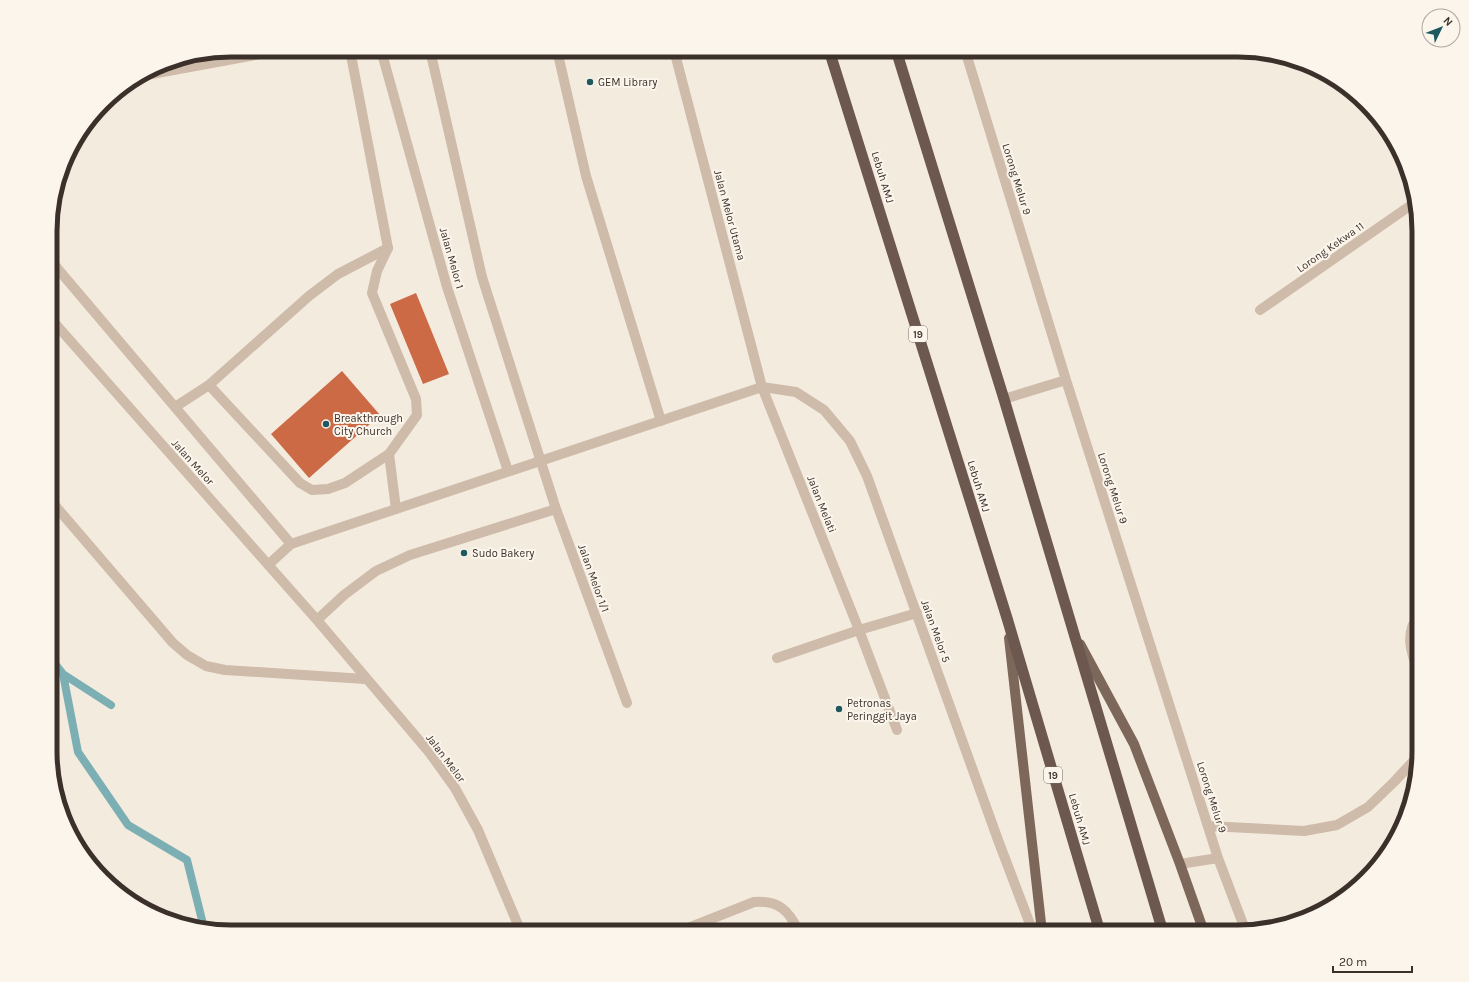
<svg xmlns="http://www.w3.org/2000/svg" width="1469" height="982" font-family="Karla,sans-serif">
	<rect width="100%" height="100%" fill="#f4ebdf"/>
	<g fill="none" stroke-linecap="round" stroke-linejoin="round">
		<path stroke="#7cafb3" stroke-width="8" d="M52,660L63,674L78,752L128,825L187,860L204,928
			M63,674L111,705"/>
	</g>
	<path fill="#cc6a46" d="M416,293L449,374L423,384L390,304Z
		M342,371L380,415L309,478L271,434Z"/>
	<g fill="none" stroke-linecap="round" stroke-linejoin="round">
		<path stroke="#cebbaa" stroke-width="10" d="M557,50L586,176L661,421
			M209,385L300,483L312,490L328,489L345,483L389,454L417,415L416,399L372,293L377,271L388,248
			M389,454L396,509
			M52,502L173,643L187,655L206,666L225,670L365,679
			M859,630L897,730
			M777,658L859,630L917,613"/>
		<path stroke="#cebbaa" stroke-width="10" d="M381,50L447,287L508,471
			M430,50L482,277L556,509L627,703
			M674,50L762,387L859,630
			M965,50L1066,380L1218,858L1246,932
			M141,76L282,50
			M52,262L291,544
			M1260,310L1414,203
			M52,320L317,620L429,752L455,788L478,830L521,932
			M1004,399L1066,380
			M175,407L209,385L309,296L338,274L388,248L350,50
			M268,565L291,544L762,387L796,392L824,410L850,441L867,476L998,840L1033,932
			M1419,615C1404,633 1411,654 1419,673
			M317,620L344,595L376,571L410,555L556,509
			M1209,826L1304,831L1337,825L1368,807L1394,782L1419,755
			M1180,864L1218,858
			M678,932L754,902C778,900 789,910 799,932"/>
		<path stroke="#7d675a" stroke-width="10" d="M1009,638L1042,932
			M1080,644L1134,744L1180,864L1204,932"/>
		<path stroke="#6c584e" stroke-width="11" d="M829,50L1007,618L1100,932
			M896,50L1004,399L1163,932"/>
	</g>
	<g fill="#1d595f" stroke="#fbf5ec" stroke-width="1.5">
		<circle cx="590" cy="82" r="4"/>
		<circle cx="326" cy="424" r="4"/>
		<circle cx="464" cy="553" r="4"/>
		<circle cx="839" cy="709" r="4"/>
	</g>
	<g text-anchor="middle" stroke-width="4" stroke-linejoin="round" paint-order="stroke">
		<g fill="#fbf5ec" stroke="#756b64" stroke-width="1">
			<rect x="909" y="326" width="18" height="16" rx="3"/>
			<rect x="1044" y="767" width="18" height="16" rx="3"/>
		</g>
		<g font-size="10" font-weight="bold" fill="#3b302a">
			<text x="918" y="338">19</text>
			<text x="1053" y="779">19</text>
		</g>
		<g font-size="11" fill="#3b302a" stroke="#fbf5ec" text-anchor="start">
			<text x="598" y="86">GEM Library</text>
			<text x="334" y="422">Breakthrough<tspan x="334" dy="13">City Church</tspan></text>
			<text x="472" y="557">Sudo Bakery</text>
			<text x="847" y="707">Petronas<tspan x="847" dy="13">Peringgit Jaya</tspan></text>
		</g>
		<g font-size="11" fill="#3b302a" stroke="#fbf5ec">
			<text transform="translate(883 177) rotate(73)" y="4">Lebuh AMJ</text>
			<text transform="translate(1017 179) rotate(73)" y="4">Lorong Melur 9</text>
			<text transform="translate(730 215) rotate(75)" y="4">Jalan Melor Utama</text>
			<text transform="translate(1330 247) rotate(-35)" y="4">Lorong Kekwa 11</text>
			<text transform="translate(452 258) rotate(74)" y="4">Jalan Melor 1</text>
			<text transform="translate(193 462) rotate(48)" y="4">Jalan Melor</text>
			<text transform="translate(979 486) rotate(73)" y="4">Lebuh AMJ</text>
			<text transform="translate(1113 488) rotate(72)" y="4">Lorong Melur 9</text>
			<text transform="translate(822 504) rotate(68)" y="4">Jalan Melati</text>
			<text transform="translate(594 578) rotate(70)" y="4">Jalan Melor 1/1</text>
			<text transform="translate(936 631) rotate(70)" y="4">Jalan Melor 5</text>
			<text transform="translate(446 758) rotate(53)" y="4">Jalan Melor</text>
			<text transform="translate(1212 797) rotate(72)" y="4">Lorong Melur 9</text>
			<text transform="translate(1080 819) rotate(74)" y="4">Lebuh AMJ</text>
		</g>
	</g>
	<path d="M0 0H1469V982H0ZM231 57H1238A174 174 0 0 1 1412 231V751A174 174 0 0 1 1238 925H231A174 174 0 0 1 57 751V231A174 174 0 0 1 231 57Z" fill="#fbf5ec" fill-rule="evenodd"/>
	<path fill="none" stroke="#3b302a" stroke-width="5" d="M231 57H1238A174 174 0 0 1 1412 231V751A174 174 0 0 1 1238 925H231A174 174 0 0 1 57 751V231A174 174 0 0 1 231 57Z"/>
	<g transform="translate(1441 28) rotate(47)"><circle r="19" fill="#fbf5ec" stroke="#aea69e"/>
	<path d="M0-3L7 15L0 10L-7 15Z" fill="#1d595f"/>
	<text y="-6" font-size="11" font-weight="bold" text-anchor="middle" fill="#3b302a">N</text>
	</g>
	<path d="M1333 966v6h79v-6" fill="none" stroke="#3b302a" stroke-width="2"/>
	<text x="1339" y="966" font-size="12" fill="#3b302a" stroke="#fbf5ec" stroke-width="3" paint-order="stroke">20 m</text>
</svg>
